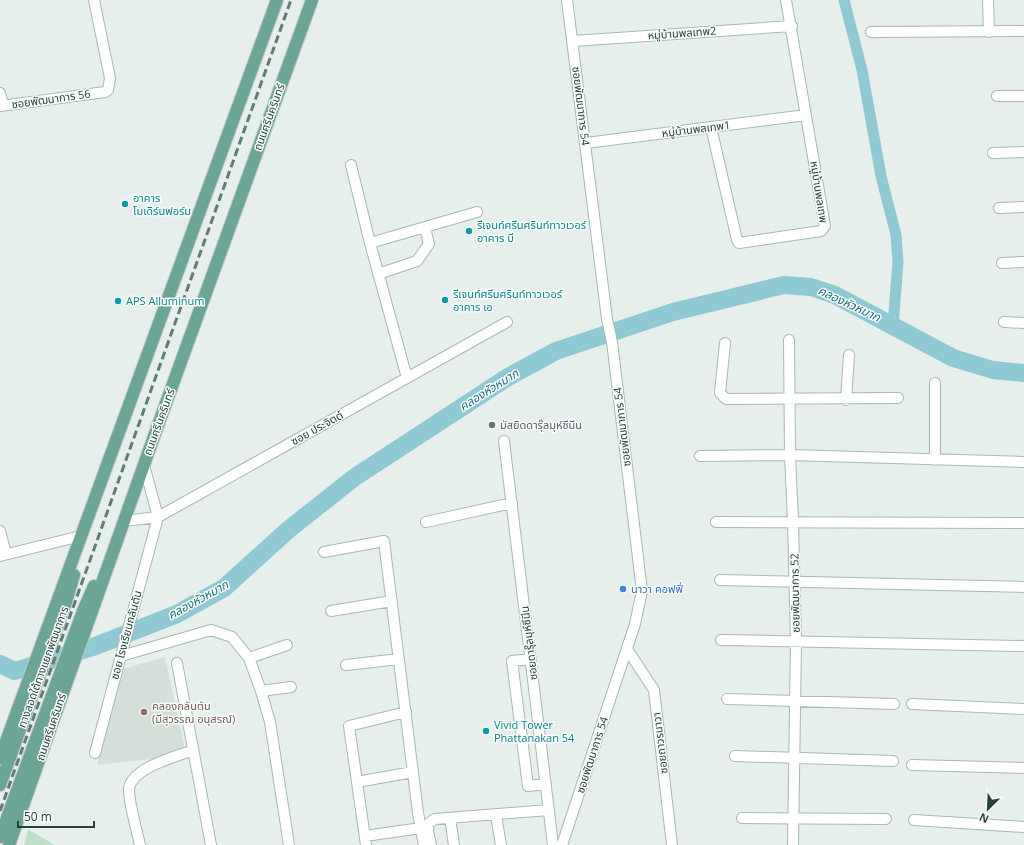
<svg xmlns="http://www.w3.org/2000/svg" width="1024" height="845" font-family="'Open Sans','Noto Sans Thai',sans-serif">
	<rect width="100%" height="100%" fill="#e6efeb"/>
	<path fill="#d4dfda" d="M165,657L186,755L97,765L122,669Z"/>
	<path fill="#bfe0c8" d="M28,830H29L55,845H24Z"/>
	<g fill="none" stroke-linecap="round" stroke-linejoin="round">
		<path stroke="#8ec9d4" stroke-width="11" d="M844,0L862,70L881,176L896,235L898,262L893,326"/>
		<path stroke="#8ec9d4" stroke-width="18" d="M0,664L15,671L93,647L177,614L224,588L288,530L355,477L508,377L556,351L673,312L784,285L811,287L835,295L953,358L993,370L1024,373"/>
		<defs>
			<path id="street" d="M988,0L989,32
				M871,32L1024,31
				M573,41L792,26
				M0,93L3,105
				M997,96H1024
				M0,106L105,92L108,90L110,78L94,0
				M711,127L737,240L739,243L821,231L825,226L786,0
				M586,143L806,115
				M993,153L1024,152
				M351,165L370,243L407,378
				M999,208L1024,207
				M370,243L477,212
				M1002,263L1024,262
				M378,274L417,261L429,244L425,228
				M1004,322L1024,323
				M789,340L790,455L793,521L796,642L793,845
				M725,343L720,393L726,399L898,398
				M935,383V460
				M846,400L849,355
				M504,441L553,845
				M700,456L790,455L1024,462
				M124,521L158,517L507,322
				M426,522L512,503
				M716,522L1024,523
				M0,531L6,554
				M324,552L384,541L418,813L424,845
				M0,556L81,536
				M720,580L1024,587
				M331,611L392,601
				M721,640L1024,646
				M627,649L654,690L672,845
				M121,656L211,630L232,637L249,658L261,691L270,722L289,845
				M249,658L287,645
				M531,659L512,661L528,786L546,784
				M177,663L211,845
				M346,665L399,659
				M261,691L291,687
				M727,699L894,704
				M912,704L1024,709
				M95,753L158,517L144,465
				M735,756L893,761
				M912,765L1024,768
				M357,782L413,772
				M496,816L501,845
				M450,818L454,845
				M742,818L886,819
				M914,820L1024,827
				M365,836L421,828
				M140,845C137,831 128,800 129,788C133,767 176,757 193,750
				M366,845L349,726L406,712
				M431,845L428,831L429,823L435,819L549,810
				M562,845L635,624L642,591L612,342L607,319L567,0"/>
			<path id="primary" d="M0,758L277,0
				M0,785L65,605L74,575
				M0,837L83,611L94,586
				M9,845L157,428L312,0"/>
		</defs>
		<use href="#street" stroke="#a8b8b2" stroke-width="12"/>
		<use href="#primary" stroke="#c2cac8" stroke-width="14"/>
		<use href="#street" stroke="#fff" stroke-width="10"/>
		<use href="#primary" stroke="#6aa596" stroke-width="12"/>
		<path stroke="#5f7d75" stroke-width="3" stroke-dasharray="8 4" stroke-linecap="butt" d="M0,811L291,0"/>
	</g>
	<g fill="#0f9aa8" stroke="#f7fbf9" stroke-width="1.5">
		<circle cx="125" cy="204" r="4"/>
		<circle cx="469" cy="231" r="4"/>
		<circle cx="445" cy="300" r="4"/>
		<circle cx="118" cy="301" r="4"/>
		<circle cx="486" cy="731" r="4"/>
	</g>
	<circle fill="#6b7280" stroke="#f7fbf9" stroke-width="1.5" cx="492" cy="425" r="4"/>
	<circle fill="#3f7fe0" stroke="#f7fbf9" stroke-width="1.5" cx="623" cy="589" r="4"/>
	<circle fill="#8d6e63" stroke="#f7fbf9" stroke-width="1.5" cx="144" cy="712" r="4"/>
	<g text-anchor="middle" stroke-width="3" stroke-linejoin="round" paint-order="stroke">
		<g font-size="11" fill="#24423a" stroke="#f7fbf9">
			<text transform="translate(682 33) rotate(-4)" y="4">หมู่บ้านพลเทพ2</text>
			<text transform="translate(51 99) rotate(-8)" y="4">ซอยพัฒนาการ 56</text>
			<text transform="translate(581 106) rotate(83)" y="4">ซอยพัฒนาการ 54</text>
			<text transform="translate(269 117) rotate(-70)" y="4">ถนนศรีนครินทร์</text>
			<text transform="translate(696 129) rotate(-7)" y="4">หมู่บ้านพลเทพ1</text>
			<text transform="translate(819 192) rotate(81)" y="4">หมู่บ้านพลเทพ</text>
			<text transform="translate(159 422) rotate(-70)" y="4">ถนนศรีนครินทร์</text>
			<text transform="translate(622 427) rotate(-97)" y="4">ซอยพัฒนาการ 54</text>
			<text transform="translate(317 428) rotate(-29)" y="4">ซอย ประจิตต์</text>
			<text transform="translate(795 593) rotate(-91)" y="4">ซอยพัฒนาการ 52</text>
			<text transform="translate(126 635) rotate(-75)" y="4">ซอย โรงเรียนกลันตัน</text>
			<text transform="translate(529 643) rotate(-97)" y="4">ซอยดารุ๊ลมุห์ซีนีน</text>
			<text transform="translate(43 667) rotate(-70)" y="4">ทางลอดใต้ทางแยกพัฒนาการ</text>
			<text transform="translate(51 727) rotate(-71)" y="4">ถนนศรีนครินทร์</text>
			<text transform="translate(660 743) rotate(-97)" y="4">ซอยถาวรนาวา</text>
			<text transform="translate(592 755) rotate(-72)" y="4">ซอยพัฒนาการ 54</text>
		</g>
		<g font-size="11" fill="#0d838f" stroke="#f7fbf9" text-anchor="start">
			<text x="133" y="202">อาคาร<tspan x="133" dy="13">โมเดิร์นฟอร์ม</tspan></text>
			<text x="477" y="229">รีเจนท์ศรีนศรินท์ทาวเวอร์<tspan x="477" dy="13">อาคาร บี</tspan></text>
			<text x="453" y="298">รีเจนท์ศรีนศรินท์ทาวเวอร์<tspan x="453" dy="13">อาคาร เอ</tspan></text>
			<text x="126" y="305">APS Alluminum</text>
			<text x="494" y="729">Vivid Tower<tspan x="494" dy="13">Phattanakan 54</tspan></text>
		</g>
		<g font-size="11" fill="#5b616d" stroke="#f7fbf9" text-anchor="start">
			<text x="500" y="429">มัสยิดดารุ๊ลมุห์ซีนีน</text>
		</g>
		<g font-size="11" fill="#366cbe" stroke="#f7fbf9" text-anchor="start">
			<text x="631" y="593">นาวา คอฟฟี่</text>
		</g>
		<g font-size="11" fill="#785e54" stroke="#f7fbf9" text-anchor="start">
			<text x="152" y="710">คลองกลันตัน<tspan x="152" dy="13">(มีสุวรรณ อนุสรณ์)</tspan></text>
		</g>
		<g font-size="12" font-style="italic" fill="#1c6f80" stroke="#f7fbf9">
			<text transform="translate(849 304) rotate(25)" y="4">คลองหัวหมาก</text>
			<text transform="translate(489 390) rotate(-32)" y="4">คลองหัวหมาก</text>
			<text transform="translate(198 600) rotate(-29)" y="4">คลองหัวหมาก</text>
		</g>
	</g>
	<g transform="translate(988 809) rotate(204)" stroke="#f7fbf9" stroke-width="3" paint-order="stroke">
	<path d="M0-3L7 15L0 10L-7 15Z" fill="#24423a"/>
	<text y="-6" font-size="11" font-weight="bold" text-anchor="middle" fill="#24423a">N</text>
	</g>
	<path d="M18 821v6h76v-6" fill="none" stroke="#24423a" stroke-width="2"/>
	<text x="24" y="821" font-size="12" fill="#24423a" stroke="#f7fbf9" stroke-width="3" paint-order="stroke">50 m</text>
</svg>
